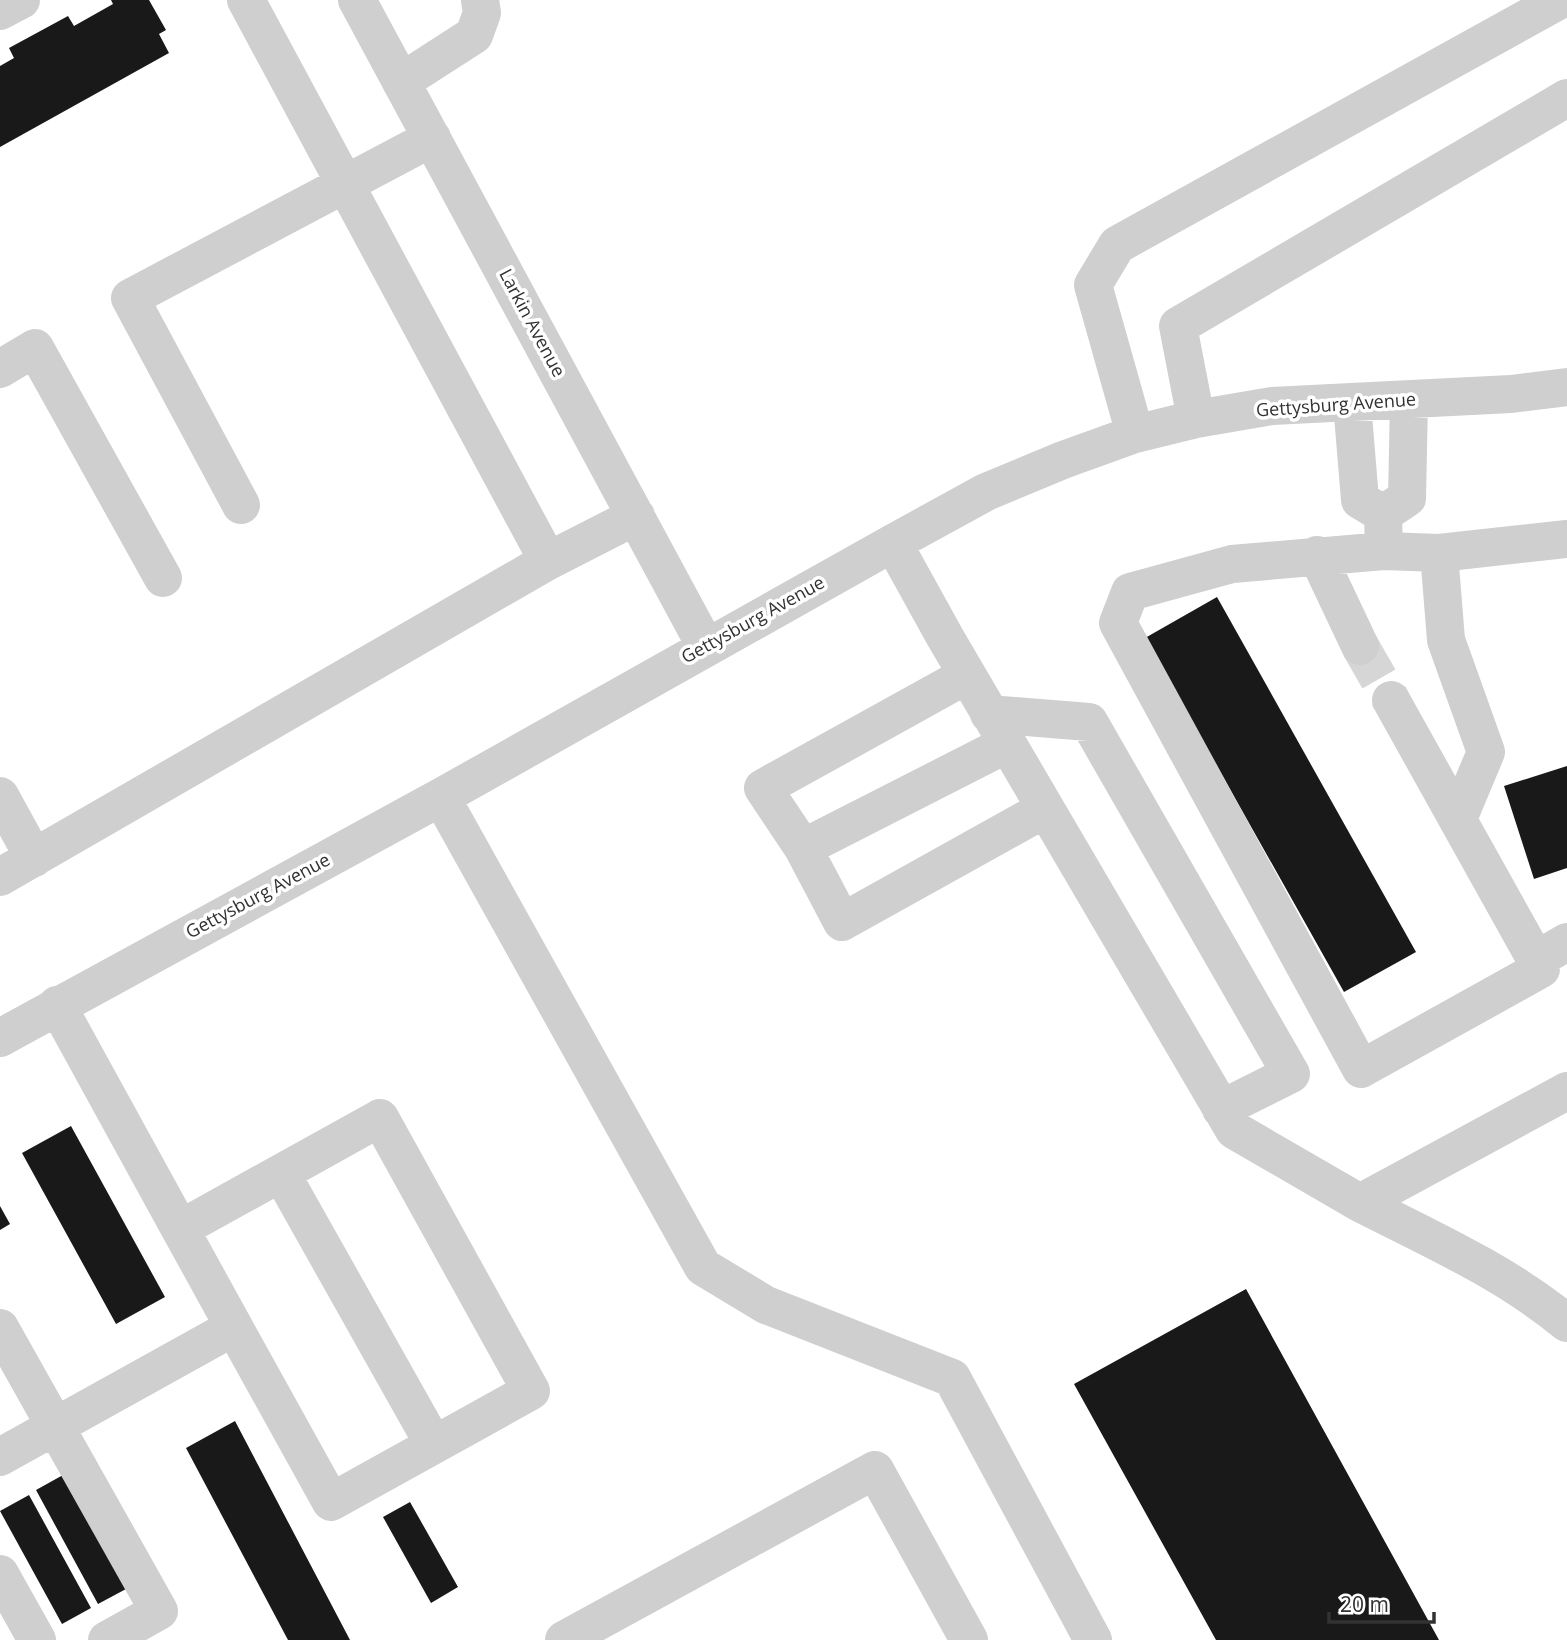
<svg xmlns="http://www.w3.org/2000/svg" width="1567" height="1640" font-family="'Open Sans',sans-serif">
	<rect width="100%" height="100%" fill="#fff"/>
	<path fill="#191919" d="M111,0H149L166,30L159,34L169,53L0,147V66L14,58L9,48L68,16L74,26L113,4Z
		M1217,597L1416,952L1344,992L1145,638Z
		M1567,766V868L1534,879L1504,786Z
		M71,1126L165,1297L116,1324L22,1153Z
		M0,1206L10,1224L0,1230Z
		M1246,1289L1439,1640H1216L1074,1384Z
		M235,1421L350,1640H288L186,1448Z
		M63,1475L126,1589L98,1604L36,1490Z
		M29,1495L91,1608L62,1624L0,1511Z
		M410,1502L458,1587L431,1603L383,1517Z"/>
	<g fill="none" stroke-linecap="round" stroke-linejoin="round">
		<path stroke="#d6d6d6" stroke-width="38" stroke-dasharray="38 19" stroke-linecap="butt" d="M1360,646L1391,700"/>
		<path stroke="#cfcfcf" stroke-width="38" d="M357,0L706,647
			M0,11L21,0
			M401,82L474,35L482,13L480,0
			M0,369L35,348L163,578
			M1352,403L1360,500L1383,514
			M1196,419L1178,326L1567,98
			M1135,434L1093,285L1117,245L1560,0
			M241,505L130,298L432,138
			M1383,514L1384,551L1232,564L1130,592L1118,623L1361,1069L1541,969L1391,700
			M1383,514L1407,498L1409,400
			M893,543L945,637L1234,1130L1360,1203L1567,1091
			M1384,551L1439,553L1446,640L1486,752L1458,819
			M1439,553L1567,539
			M1317,555L1360,646
			M548,561L636,516
			M989,714L1089,722L1291,1074L1221,1109
			M1007,744L803,848L842,922L1045,809
			M0,796L34,858
			M441,797L703,1267L766,1305L952,1378L1093,1640
			M803,848L763,788L967,675
			M0,877L548,561L246,0
			M1536,960L1567,942
			M0,1038L441,797L893,543L986,492L1063,460L1135,434L1196,419L1272,406L1511,394L1567,387
			M281,1173L434,1445
			M1360,1203C1431,1239 1505,1272 1567,1323
			M180,1229L234,1327
			M0,1328L159,1611L107,1640
			M0,1457L234,1327L331,1502L531,1391L380,1118L180,1229L57,1005
			M0,1574L37,1640
			M564,1640L875,1470L969,1640"/>
	</g>
	<g text-anchor="middle" stroke-width="7" stroke-linejoin="round" paint-order="stroke">
		<g font-size="18" fill="#323232" stroke="#fff">
			<text transform="translate(532 323) rotate(62)" y="6">Larkin Avenue</text>
			<text transform="translate(1336 405) rotate(-4)" y="6">Gettysburg Avenue</text>
			<text transform="translate(753 620) rotate(-29)" y="6">Gettysburg Avenue</text>
			<text transform="translate(258 896) rotate(-28)" y="6">Gettysburg Avenue</text>
		</g>
	</g>
	<path d="M1329 1612v10h105v-10" fill="none" stroke="#323232" stroke-width="3.5"/>
	<text x="1340" y="1612" font-size="21" fill="#323232" stroke="#ffffff" stroke-width="5" paint-order="stroke">20 m</text>
</svg>
